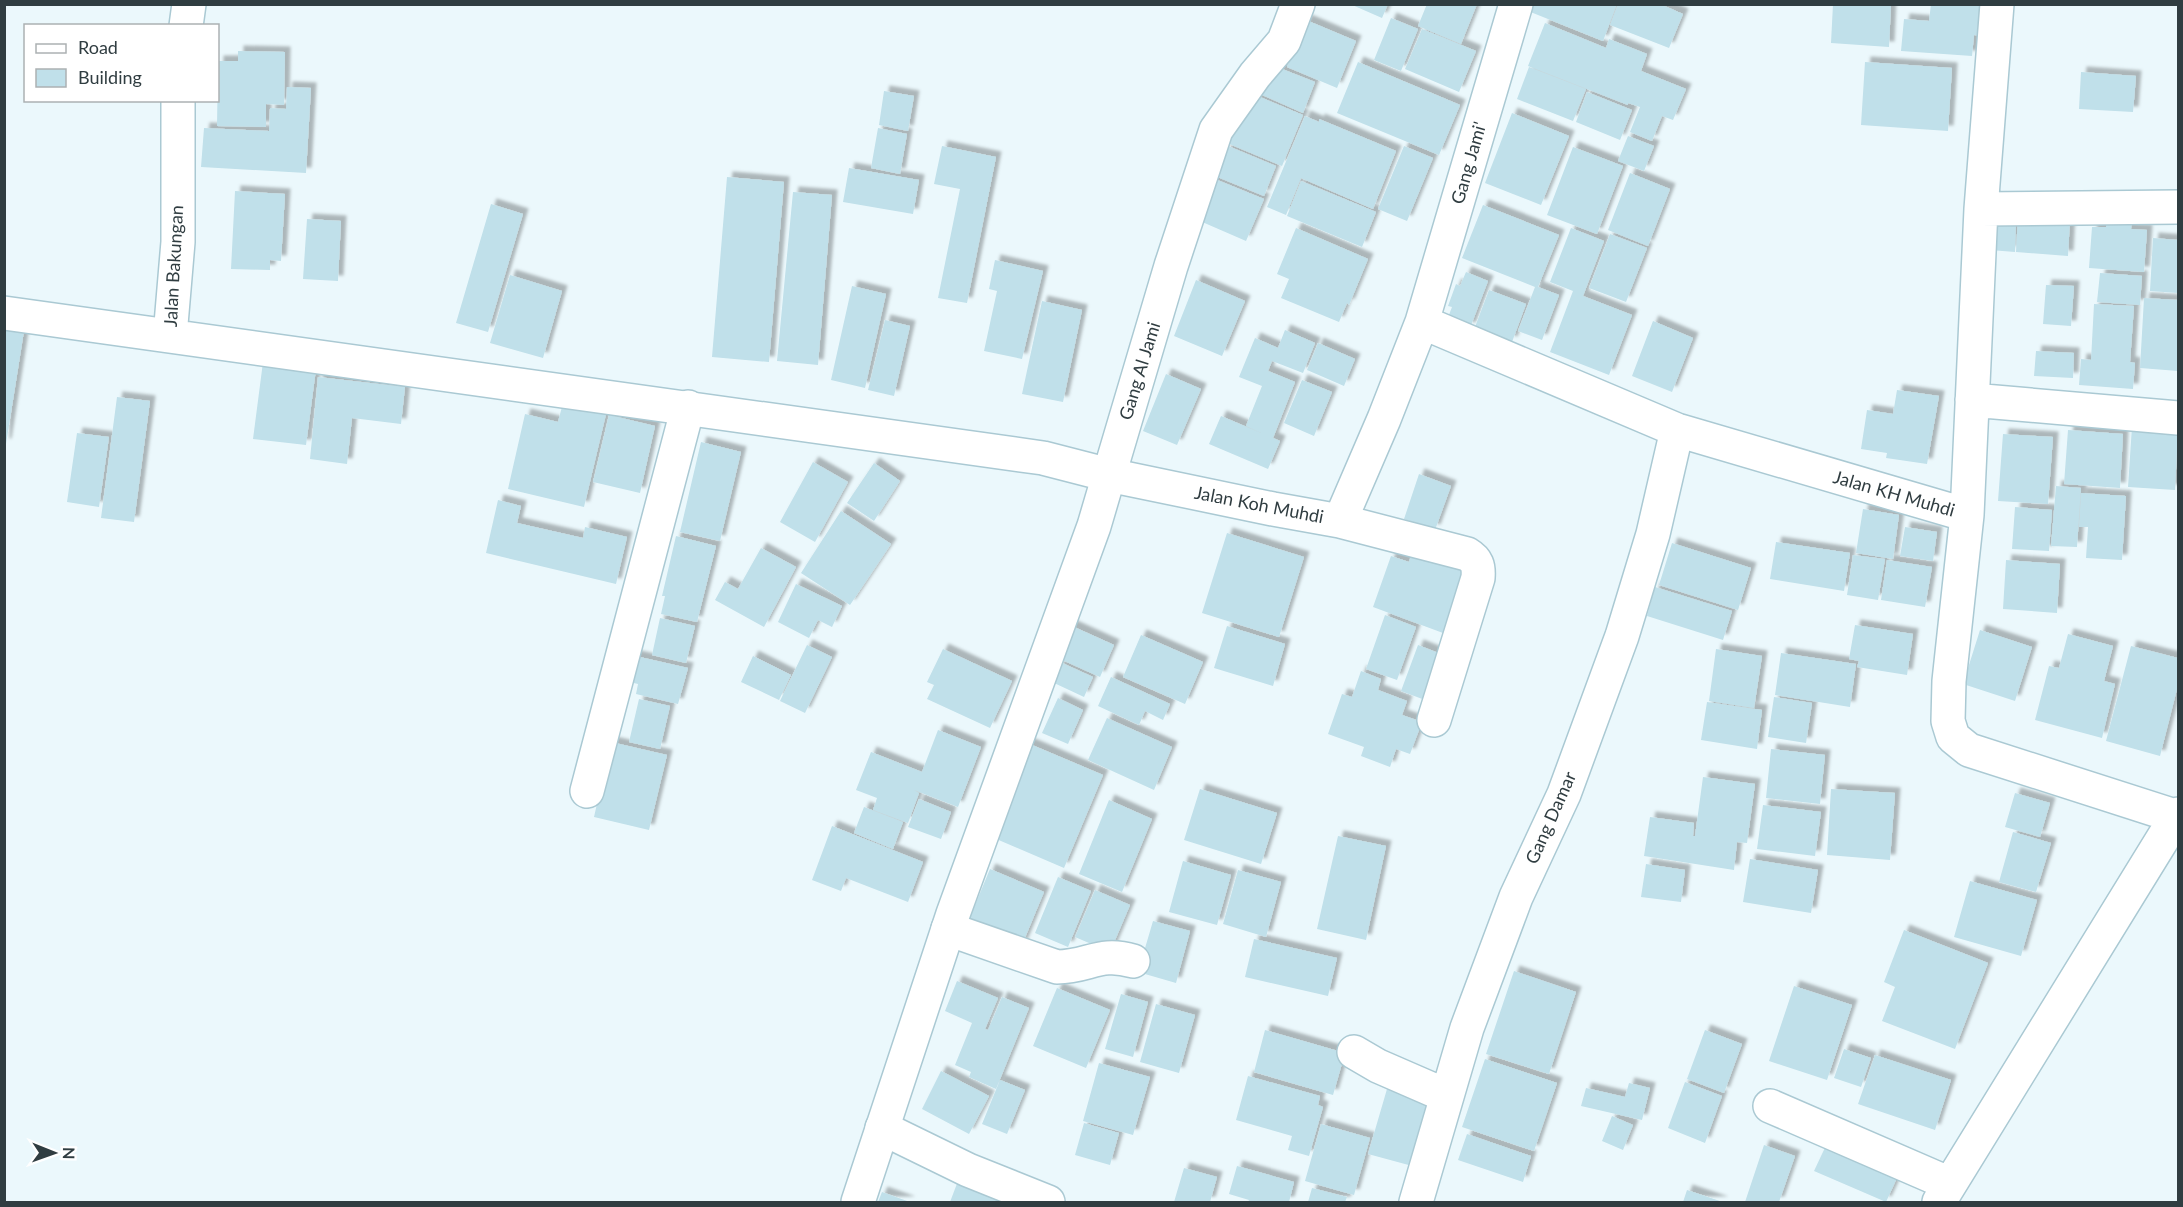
<svg xmlns="http://www.w3.org/2000/svg" width="2183" height="1207" font-family="Lato,sans-serif">
	<defs>
		<filter id="shadow"><feDropShadow dx="5.5" dy="-5.5" stdDeviation="1.5" flood-color="#0004"/></filter>
	</defs>
	<rect width="100%" height="100%" fill="#ebf8fc"/>
	<path fill="#c0e0ea" filter="url(#shadow)" d="M1350,4H1388L1382,18Z
		M1427,4H1477L1461,44L1418,26Z
		M1531,4H1617L1603,41L1528,11Z
		M1618,4H1660L1683,14L1669,48L1610,25Z
		M1833,4H1891L1889,47L1831,43Z
		M1931,4H1986L1984,36L1974,35L1972,56L1901,51L1904,19L1929,21Z
		M1391,18L1418,29L1401,71L1374,60Z
		M1306,20L1356,41L1337,88L1287,67Z
		M1545,23L1606,48L1609,39L1647,54L1641,71L1686,89L1673,120L1662,116L1652,141L1630,132L1640,107L1628,103V105L1528,66Z
		M1422,29L1476,51L1459,92L1405,69Z
		M238,51L285,52L284,105L266,104V127L217,126L218,61H238Z
		M1358,62L1460,105L1439,155L1337,113Z
		M1865,62L1952,68L1948,131L1861,125Z
		M1272,65L1315,82L1303,113L1260,94Z
		M1529,67L1586,89L1573,121L1517,99Z
		M2081,72L2136,76L2133,112L2079,109Z
		M287,87L311,88L306,173L201,167L204,128L269,131L270,108L286,109Z
		M884,91L914,96L908,131L879,125Z
		M1248,92L1303,115L1282,166L1227,143Z
		M1587,92L1632,110L1620,140L1576,122Z
		M1512,113L1569,136L1541,205L1485,183Z
		M1305,116L1319,122V119L1396,151L1373,209L1301,178L1286,215L1267,207Z
		M878,128L907,134L900,174L871,168Z
		M1628,136L1654,146L1644,171L1618,161Z
		M942,146L996,157L967,303L938,298L960,189L934,184Z
		M1228,146L1276,166L1264,196L1215,176Z
		M1404,146L1433,158L1407,221L1378,209Z
		M1573,147L1623,166L1597,234L1547,215Z
		M849,168L919,180L913,214L843,202Z
		M1630,173L1670,189L1648,246L1608,230Z
		M727,177L784,182L769,362L712,357Z
		M1210,177L1264,199L1246,241L1193,218Z
		M1301,181L1376,212L1362,247L1287,216Z
		M235,191L285,194L281,261L270,260V270L231,269Z
		M793,192L832,195L818,365L777,361Z
		M491,204L523,214L488,332L456,323Z
		M1483,205L1559,235L1538,287L1559,295L1542,340L1518,331L1535,287L1462,258Z
		M2018,215L2070,219L2068,256L2016,252Z
		M2107,217L2132,219L2131,229L2147,230L2144,272L2089,268L2092,227H2106Z
		M1993,218L2016,220L2015,252L1990,250Z
		M307,219L341,221L338,281L303,279Z
		M1296,228L1368,259L1349,305L1347,303L1339,322L1281,298L1289,279L1277,274Z
		M1571,228L1604,241L1583,296L1632,315L1609,375L1550,352L1573,291L1550,282Z
		M1610,234L1647,248L1626,302L1589,288Z
		M2153,238L2178,240V293L2150,291Z
		M995,260L1043,271L1022,359L984,351L997,291L989,289Z
		M1466,272L1488,281L1470,328L1447,320L1452,307L1448,306L1456,284L1460,286Z
		M2100,273L2142,276L2140,305L2097,302Z
		M510,275L562,291L543,358L490,343Z
		M1196,280L1245,301L1222,356L1174,336Z
		M2046,285L2074,286L2071,326L2043,324Z
		M852,286L886,294L865,388L831,380Z
		M1489,290L1526,304L1512,342L1475,327Z
		M2144,298L2178,300V371L2140,368Z
		M1042,301L1082,310L1063,402L1022,394Z
		M2094,304L2134,306L2130,362L2135,363L2133,389L2079,385L2081,359L2091,360Z
		M885,320L910,326L894,396L868,390Z
		M1653,321L1693,338L1672,392L1632,376Z
		M4,328L24,331L6,444H4Z
		M1285,330L1315,343L1303,373L1272,361L1268,371L1295,382L1273,438L1280,441L1268,469L1209,444L1221,416L1261,433L1246,426L1262,386L1239,377L1255,338L1278,348Z
		M1318,343L1355,359L1344,386L1307,370Z
		M2036,351L2074,353L2073,378L2034,376Z
		M263,362L316,369L306,445L253,439Z
		M1166,374L1201,389L1177,445L1143,431Z
		M318,377L405,387L401,424L352,418L347,464L310,459Z
		M1302,380L1332,392L1314,436L1284,423Z
		M1897,390L1939,396L1927,464L1886,458L1887,453L1861,449L1867,410L1893,414Z
		M117,397L150,401L134,522L101,518Z
		M564,399L607,410L584,507L508,489L525,414L558,422Z
		M609,415L655,426L640,493L593,482Z
		M2132,426L2178,429L2175,490L2128,487Z
		M2068,430L2123,434L2120,488L2064,484Z
		M77,433L109,437L99,507L67,502Z
		M2003,434L2053,437L2048,504L1998,501Z
		M701,442L741,452L720,541L680,532Z
		M813,462L848,482L815,542L780,522Z
		M874,463L900,481L874,521L847,503Z
		M1419,474L1451,486L1435,530L1404,519Z
		M2056,486L2081,488L2077,547L2051,546Z
		M2081,493L2126,496L2122,560L2086,558L2088,527H2079Z
		M498,500L521,506L517,523L583,538L585,527L627,537L616,584L486,553Z
		M2015,507L2052,510L2049,551L2012,549Z
		M1863,509L1899,515L1893,559L1856,553Z
		M841,511L891,544L850,605L801,573Z
		M1905,527L1937,532L1933,561L1900,556Z
		M1227,533L1304,557L1279,637L1202,613Z
		M676,536L716,546L697,622L661,614L665,596H662Z
		M1776,542L1850,553L1844,591L1770,579Z
		M1672,543L1751,568L1738,610L1659,585Z
		M761,548L796,567L764,627L715,600L725,582L738,589Z
		M1412,552L1465,571L1443,633L1373,607L1391,556L1409,562Z
		M1853,555L1885,559L1878,600L1847,595Z
		M1887,560L1932,567L1925,607L1881,600Z
		M2006,560L2060,564L2057,613L2003,609Z
		M796,584L842,606L832,627L818,620L809,638L778,622Z
		M1655,587L1732,611L1723,640L1647,616Z
		M1385,615L1416,627L1397,680L1366,669Z
		M660,618L695,626L686,663L652,655Z
		M1063,622L1114,645L1100,677L1049,654Z
		M1855,625L1913,634L1907,675L1857,667L1859,661L1849,659Z
		M1227,626L1285,644L1273,686L1214,668Z
		M1980,630L2032,647L2015,701L1963,684Z
		M2068,634L2113,646L2104,681L2115,684L2102,738L2035,720L2049,666L2059,668Z
		M1141,635L1203,662L1185,704L1123,677Z
		M807,645L832,657L805,713L780,701Z
		M1418,645L1441,654L1425,700L1401,691Z
		M2131,646L2178,658V685L2160,756L2106,741Z
		M943,649L1012,681L990,728L927,699L934,685L927,682Z
		M1716,649L1762,656L1754,708L1709,701Z
		M1781,653L1856,664L1850,707L1775,695Z
		M631,655L688,668L678,704L636,694L638,684L625,681Z
		M753,656L791,675L779,700L741,682Z
		M1060,662L1093,677L1084,697L1052,682Z
		M1361,671L1381,679L1378,690L1407,701L1402,715L1422,722L1410,754L1396,749L1390,767L1361,756L1364,747L1328,734L1342,694L1352,697Z
		M1111,677L1170,704L1163,720L1145,711L1139,725L1098,706Z
		M1774,697L1812,703L1806,743L1768,737Z
		M1058,698L1083,710L1068,744L1042,733Z
		M639,699L670,706L660,749L629,742Z
		M1707,702L1762,710L1757,749L1701,740Z
		M1107,718L1172,747L1154,790L1088,760Z
		M938,730L981,747L958,807L914,790L919,793L908,823L873,810L877,798L856,790L871,752L922,772Z
		M611,742L667,755L649,830L594,817Z
		M1025,742L1103,775L1064,868L987,835Z
		M1771,749L1825,755L1820,804L1766,798Z
		M1703,777L1755,784L1747,843L1737,842L1734,870L1644,856L1650,817L1694,823L1693,836H1695Z
		M1200,789L1277,813L1261,864L1184,840Z
		M1831,789L1895,793L1890,860L1827,855Z
		M2015,793L2050,803L2040,837L2005,827Z
		M919,799L951,812L941,839L908,827Z
		M1109,800L1152,819L1122,892L1079,874Z
		M1763,805L1821,812L1815,856L1757,849Z
		M864,807L903,822L893,849L854,833Z
		M832,826L923,862L908,902L846,878L841,891L812,880Z
		M2013,832L2051,843L2036,892L1999,882Z
		M1338,836L1386,846L1366,940L1317,929Z
		M1750,859L1818,870L1811,913L1743,902Z
		M1183,861L1231,875L1217,925L1169,912Z
		M1646,864L1685,870L1681,902L1641,897Z
		M990,869L1044,892L1022,945L968,922Z
		M1238,870L1281,882L1266,937L1223,924Z
		M1058,877L1091,891L1068,947L1035,933Z
		M1970,881L2037,900L2021,956L1954,937Z
		M1095,890L1130,905L1110,952L1075,937Z
		M1153,921L1190,931L1176,983L1138,972Z
		M1904,930L1988,963L1955,1049L1882,1021L1895,987L1884,982Z
		M1254,939L1337,958L1328,996L1245,977Z
		M1514,971L1576,992L1549,1074L1486,1054Z
		M957,981L998,998L985,1029L988,1030L1002,997L1029,1008L996,1089L969,1077L971,1072L955,1065L972,1023L945,1011Z
		M1794,986L1852,1005L1827,1080L1769,1061Z
		M1057,988L1110,1010L1086,1068L1033,1046Z
		M1121,994L1148,1002L1133,1057L1105,1049Z
		M1156,1004L1195,1015L1179,1073L1140,1062Z
		M1265,1030L1345,1053L1333,1095L1254,1072Z
		M1705,1030L1742,1044L1724,1093L1687,1079Z
		M1844,1049L1871,1058L1861,1087L1834,1078Z
		M1875,1055L1951,1080L1935,1130L1858,1104Z
		M1485,1059L1557,1083L1534,1151L1462,1127Z
		M1099,1063L1150,1077L1133,1135L1083,1121Z
		M941,1071L989,1096L969,1134L922,1109Z
		M1248,1076L1320,1096L1318,1105L1323,1107L1309,1156L1288,1150L1292,1136L1236,1120Z
		M1000,1080L1025,1090L1007,1134L982,1124Z
		M1685,1082L1722,1096L1705,1143L1668,1128Z
		M1629,1083L1650,1088L1642,1120L1581,1106L1586,1088L1625,1097Z
		M1387,1089L1434,1103L1416,1167L1368,1154Z
		M1612,1116L1633,1125L1623,1150L1602,1141Z
		M1084,1123L1119,1133L1110,1165L1075,1155Z
		M1321,1124L1370,1138L1354,1195L1305,1181Z
		M1467,1134L1531,1156L1523,1182L1458,1160Z
		M1830,1137L1901,1169L1886,1202L1814,1171Z
		M1764,1145L1795,1156L1779,1202H1745Z
		M1237,1166L1294,1182L1289,1202H1248L1249,1200L1229,1194Z
		M1184,1168L1217,1177L1210,1202H1174Z
		M958,1181L1016,1202H950Z
		M1312,1188L1347,1197L1345,1202H1308Z
		M1687,1190L1723,1202H1683Z
		M882,1192L910,1202H878Z"/>
	<g fill="none" stroke-linecap="round" stroke-linejoin="round">
		<defs>
			<path id="minor" d="M1298,4L1284,41L1255,75L1216,130L1171,266L1109,475L1273,509L1340,521L1384,419L1422,322L1516,4
				M1997,4L1981,209L1967,515L1949,681L1948,721L1953,737L1969,750L2178,817
				M1981,209L2178,207
				M1422,322L1677,430L1967,515
				M1972,400L2178,418
				M1340,521L1467,554C1477,560 1479,566 1478,578L1434,720
				M587,791L688,407
				M948,929L1057,967C1089,967 1099,951 1133,961
				M1354,1052L1378,1066L1447,1096
				M1770,1106L1950,1184
				M882,1128L968,1170L1048,1202
				M1416,1202L1467,1028L1516,897L1564,794L1622,636L1653,534L1677,430
				M1939,1202L2178,814"/>
			<path id="secondary" d="M186,26L189,4
				M4,313L1043,458L1109,475L1094,526L953,914L858,1202
				M170,336L178,242V100"/>
		</defs>
		<use href="#minor" stroke="#aac9d3" stroke-width="36"/>
		<use href="#secondary" stroke="#aac9d3" stroke-width="36"/>
		<use href="#minor" stroke="#fff" stroke-width="33"/>
		<use href="#secondary" stroke="#fff" stroke-width="33"/>
	</g>
	<g text-anchor="middle" stroke-width="4.5" stroke-linejoin="round" paint-order="stroke">
		<g font-size="18" fill="#303d41" stroke="#fff">
			<text transform="translate(1469 163) rotate(-74)" y="6">Gang Jami'</text>
			<text transform="translate(174 266) rotate(-87)" y="6">Jalan Bakungan</text>
			<text transform="translate(1140 371) rotate(-73)" y="6">Gang Al Jami</text>
			<text transform="translate(1894 494) rotate(16)" y="6">Jalan KH Muhdi</text>
			<text transform="translate(1259 505) rotate(11)" y="6">Jalan Koh Muhdi</text>
			<text transform="translate(1551 818) rotate(-66)" y="6">Gang Damar</text>
		</g>
	</g>
	<rect width="2183" height="1207" fill="none" stroke="#303d41" stroke-width="12"/>
	<rect x="24" y="24" width="195" height="78" fill="#ffffff" stroke="#acb1b3" stroke-width="1.5"/>
	<rect x="36" y="44" width="30" height="9" fill="#ffffff" stroke="#acb1b3" stroke-width="1.5"/>
	<text x="78" y="54" font-size="18" fill="#303d41">Road</text>
	<rect x="36" y="69" width="30" height="18" fill="#c0e0ea" stroke="#acb1b3" stroke-width="1.5"/>
	<text x="78" y="84" font-size="18" fill="#303d41">Building</text>
	<g transform="translate(54 1153) rotate(91)" stroke="#ffffff" stroke-width="4.5" paint-order="stroke">
	<path d="M0-4.5L10 22L0 15L-10 22Z" fill="#303d41"/>
	<text y="-9" font-size="16" font-weight="bold" text-anchor="middle" fill="#303d41">N</text>
	</g>
</svg>
